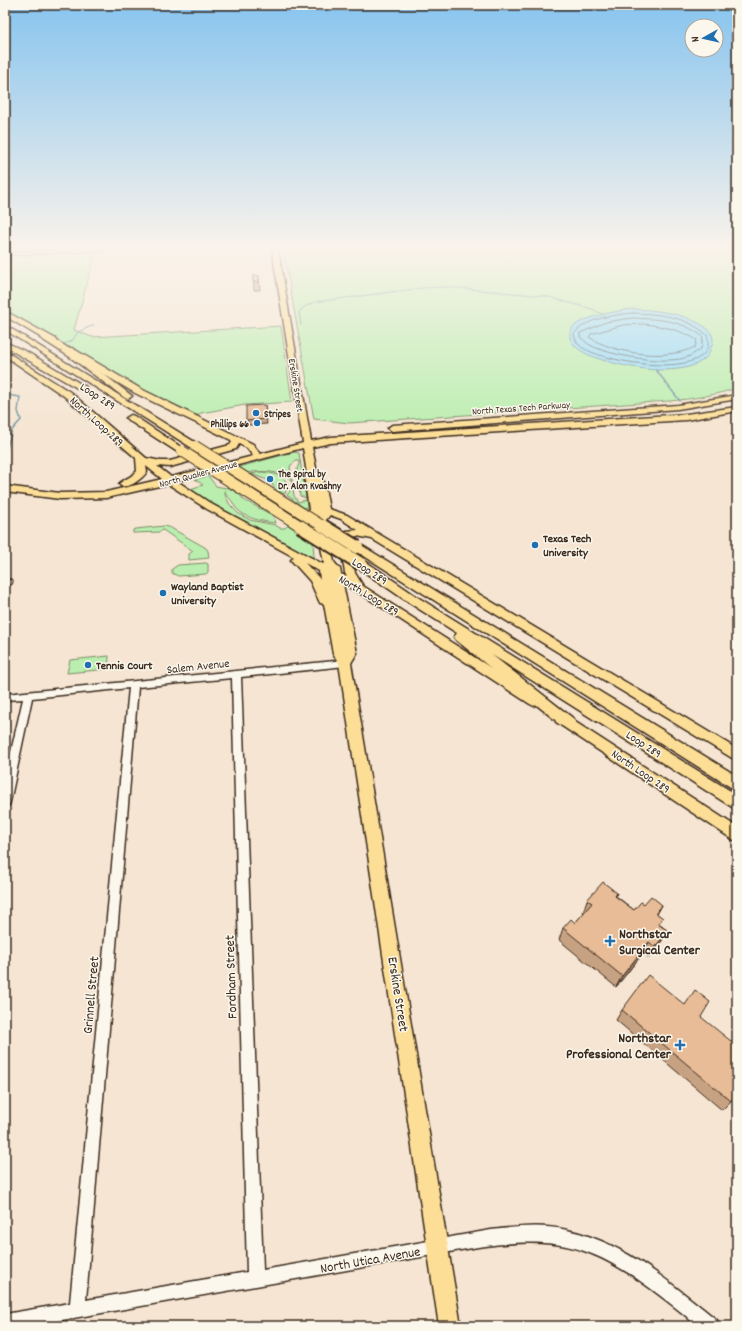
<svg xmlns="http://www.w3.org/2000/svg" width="742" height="1331" font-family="Dekko,sans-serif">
	<rect width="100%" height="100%" fill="#f5e5d2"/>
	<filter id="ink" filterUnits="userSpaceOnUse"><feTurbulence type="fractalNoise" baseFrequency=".025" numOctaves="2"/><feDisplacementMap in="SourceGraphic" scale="8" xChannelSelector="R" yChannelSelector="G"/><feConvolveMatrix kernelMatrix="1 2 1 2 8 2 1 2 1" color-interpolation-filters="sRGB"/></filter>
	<g filter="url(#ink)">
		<path fill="#baeeaf" stroke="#7a8c66" d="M283,249H737V388C715,395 693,399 669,401L349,423L314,419Z
			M96,251L74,330L92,337L281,326L292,402L245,405L201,413L195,416L124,382L5,310V255Z
			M294,452L299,453L306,498L300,496L297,469L299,464V461H296L290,466L294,496L298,502L306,500L307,508L303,507L287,495C307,472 262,469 248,473L239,467Z
			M261,472C272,473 284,474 288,485L285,494L276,490L270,481L251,474Z
			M208,476L216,486L226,488L227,487L238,493L244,500L272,515L274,518L275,523C261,521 246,519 236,508C234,506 233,502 231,500C228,496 225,495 225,490V495L230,505L239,514L250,520L275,525L280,528H285L288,525L313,541L314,557L308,556L233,515L191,491L190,489L203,485L195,479Z
			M164,526L171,528L206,548L208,551L209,558L189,560V554L193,551L163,530L159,532L133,533V530L136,529Z
			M206,563L208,564V572L206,574L178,576L172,573V569L178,565Z
			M109,656L108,669L67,673L70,660Z"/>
		<path fill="#97dcf9" stroke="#7295a1" d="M633,309C657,310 684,313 705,327C711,331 715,338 712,345C709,352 709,356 703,360C692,369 673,370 659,370C642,370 559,358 571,330C576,318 620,310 633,309Z"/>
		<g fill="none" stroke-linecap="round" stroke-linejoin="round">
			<path stroke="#607176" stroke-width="1" d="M633,313C660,314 686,316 707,335C722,383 598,363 579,345C576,342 575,338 574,334C586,318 614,315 633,313Z
				M633,318C658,319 683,320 703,337L701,349C697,351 694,354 690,356C669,366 610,356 590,345C586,343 583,339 580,337V333L606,322Z
				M644,324C663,326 681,330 697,340L695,347C667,361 614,354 589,337L591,334L623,325Z"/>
			<path stroke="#7295a1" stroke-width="1" d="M301,325L299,312L304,307L315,302L422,288L446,287L545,296L592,309L604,315
				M64,344L72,341L78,332L94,325
				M5,363L10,361"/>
			<path stroke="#7295a1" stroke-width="1.5" d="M656,370L680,401
				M5,454L12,430L21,420L18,411L20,397L7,395"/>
			<defs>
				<path id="minor" d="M85,249H113L111,250L5,255V253Z
					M5,579L11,580L12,582L11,584L5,585Z
					M345,660L349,663L345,666L241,677L263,1270L491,1230C516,1227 542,1224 567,1230C624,1242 672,1284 717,1320L719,1326C713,1326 703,1328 698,1326C694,1324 689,1319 686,1316C674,1306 662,1297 650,1288C589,1243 552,1236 478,1247L28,1326H5V1314L70,1303L129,688L32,698L10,802L9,805L5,806V778L23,699L5,700V694ZM232,678L247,1272L86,1300L138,687Z"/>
				<path id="major" d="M272,249H278L311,441L331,437L686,414L737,407V411L686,420L331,443L312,447L317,473L324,482L329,509L347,515L737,749V761L372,539L357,536L349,538L355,573L363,586L538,698L540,701L538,704L534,706L530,704L366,597L343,584L357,653L351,663L461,1326H439L339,663L333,654L324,604L320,603L310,581L291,560L294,557L207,509L168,484L106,498L60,499L5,492V486L60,493L106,492L162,479L146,466L147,472C141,479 131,488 121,486L119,484C124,479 132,477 137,471L136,458L64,396L5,356V351L70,392L146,458L161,461H170L230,445L232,442L231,440L135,393L66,352V348H72L141,389L253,444L260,454L303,443ZM239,444L247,448L253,456L171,477L157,466L170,467L236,449ZM303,448L307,474L305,482L310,516L316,521L324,563L323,564L213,505L177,481ZM330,515L341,519L358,530L346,531L339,537L345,573L347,577L341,574L340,569L334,562L326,520ZM305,563L319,571L320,580L319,578Z
					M5,311L56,339L57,341L56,343H50L5,316Z
					M737,395V399L678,409L392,431L388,428L392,425L678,405Z
					M561,714L566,716L737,827V841L732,839L556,722L555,719L556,716Z"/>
				<path id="highway" d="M5,325L198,444L200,446L198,448H192L5,330Z
					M40,334H46L76,353L132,396L128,399L125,398L70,357L40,338Z
					M5,342L27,352L86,387L82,390L79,389L5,347Z
					M131,415L134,416L187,451L185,453H179L128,420L126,418Z
					M357,544L361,545L737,776V790L732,788L353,549L351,547L353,545Z
					M361,560L365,561L419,598L737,795V809L732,807L492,655L574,719L576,723L574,727L569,728L564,727L456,640L454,637L457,633L411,604L357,567L355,564L357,561Z"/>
			</defs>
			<use href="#minor" stroke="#3b2a1e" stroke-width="3"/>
			<use href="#major" stroke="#3b2a1e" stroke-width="3"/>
			<use href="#highway" stroke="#3b2a1e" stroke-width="3"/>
			<use href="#minor" fill="#fbf7ec" fill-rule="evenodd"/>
			<use href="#major" fill="#fcde96" fill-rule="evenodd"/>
			<use href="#highway" fill="#fcde96" fill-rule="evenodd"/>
			<defs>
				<path id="highway-bridge-far1" d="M195,446L324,527
					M182,451L302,527"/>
				<path id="highway-bridge" d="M300,526L361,564
					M323,526L357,547"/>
			</defs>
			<use href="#highway-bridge-far1" stroke="#3b2a1e" stroke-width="12" stroke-linecap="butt"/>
			<use href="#highway-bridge" stroke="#3b2a1e" stroke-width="16" stroke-linecap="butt"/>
			<use href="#highway-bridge-far1" stroke="#fcde96" stroke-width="10"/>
			<use href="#highway-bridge" stroke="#fcde96" stroke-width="12"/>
		</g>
		<path fill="#c7a282" stroke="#3b2a1e" d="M253,276H259L260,290H254Z
			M265,405L267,424L247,425L246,421Z
			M617,893L616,896L634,910L644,904L662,905L657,914L659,924L668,931L661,942L649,958L643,953L616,987L559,940L563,928L575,923L584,913L583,912L587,900Z
			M622,1010L701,1017L731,1101L722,1110L616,1020Z"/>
		<path fill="#a2846a" stroke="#3b2a1e" d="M662,905L656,916V913Z
			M668,931L661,942L649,958L655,947Z
			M649,942L643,953L616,987L622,976Z"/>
		<path fill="#e7bc97" stroke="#3b2a1e" d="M253,276H259V282H253Z
			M265,405L266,419L246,421V406Z
			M603,882L617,893L615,896L634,910L641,902L644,904L651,896L662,905L656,913L663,918L658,924L668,931L655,947L649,942L622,976L563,928L571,919L575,923L592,903L587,900Z
			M648,975L685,1005L695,990L710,1002L701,1017L737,1046V1091L731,1101L622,1010Z"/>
	</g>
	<linearGradient id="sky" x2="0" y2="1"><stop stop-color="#87c4ef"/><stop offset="0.57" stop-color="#faf3eb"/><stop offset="1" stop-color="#faf3eb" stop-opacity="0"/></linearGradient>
	<rect width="742" height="435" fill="url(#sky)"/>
	<g fill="#1f6fb2" stroke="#fbf7ec" stroke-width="1.5">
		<circle cx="256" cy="413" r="4"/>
		<circle cx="257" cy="423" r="4"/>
		<circle cx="270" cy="479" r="4"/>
		<circle cx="535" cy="545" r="4"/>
		<circle cx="163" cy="593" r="4"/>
		<circle cx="88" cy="665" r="4"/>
		<path d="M608 935h4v4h4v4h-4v4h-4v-4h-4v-4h4z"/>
		<path d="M678 1039h4v4h4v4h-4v4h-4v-4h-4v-4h4z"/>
	</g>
	<g text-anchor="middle" stroke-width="3" stroke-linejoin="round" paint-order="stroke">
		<g font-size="10" fill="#3b2a1e" stroke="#fbf7ec">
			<text transform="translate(297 385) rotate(81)" y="4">Erskine Street</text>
			<text transform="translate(521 407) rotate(-4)" y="4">North Texas Tech Parkway</text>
			<text transform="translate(198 473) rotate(-15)" y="4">North Quaker Avenue</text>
		</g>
		<g font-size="10" font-weight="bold" fill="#3b2a1e" stroke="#fbf7ec" text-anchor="start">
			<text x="264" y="417">Stripes</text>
			<text x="249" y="427" text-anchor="end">Phillips 66</text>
			<text x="278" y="477">The Spiral by<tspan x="278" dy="12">Dr. Alon Kvashny</tspan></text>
		</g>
		<g font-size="12" fill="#3b2a1e" stroke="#fbf7ec">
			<text transform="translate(98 396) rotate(33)" y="4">Loop 289</text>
			<text transform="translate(97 421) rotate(42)" y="4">North Loop 289</text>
			<text transform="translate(370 571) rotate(33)" y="4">Loop 289</text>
			<text transform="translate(369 595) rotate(31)" y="4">North Loop 289</text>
			<text transform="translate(198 666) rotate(-6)" y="4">Salem Avenue</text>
			<text transform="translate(644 744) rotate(33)" y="4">Loop 289</text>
			<text transform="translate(641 771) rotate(34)" y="4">North Loop 289</text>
		</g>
		<g font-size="12" font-weight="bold" fill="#3b2a1e" stroke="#fbf7ec" text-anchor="start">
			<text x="543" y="542">Texas Tech<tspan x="543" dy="14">University</tspan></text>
			<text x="171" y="590">Wayland Baptist<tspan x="171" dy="14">University</tspan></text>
			<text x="96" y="669">Tennis Court</text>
		</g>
		<g font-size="14" font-weight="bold" fill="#3b2a1e" stroke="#fbf7ec" text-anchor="start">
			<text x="619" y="938">Northstar<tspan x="619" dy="16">Surgical Center</tspan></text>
			<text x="671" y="1042" text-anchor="end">Northstar<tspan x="671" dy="16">Professional Center</tspan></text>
		</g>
		<g font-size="14" fill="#3b2a1e" stroke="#fbf7ec">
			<text transform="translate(230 977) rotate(-92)" y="5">Fordham Street</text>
			<text transform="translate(399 994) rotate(81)" y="5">Erskine Street</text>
			<text transform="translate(90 995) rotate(-85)" y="5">Grinnell Street</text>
			<text transform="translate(370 1259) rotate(-10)" y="5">North Utica Avenue</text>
		</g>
	</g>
	<rect width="742" height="1331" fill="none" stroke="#fbf7ec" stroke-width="20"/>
	<rect x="10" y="10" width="722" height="1311" fill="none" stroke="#3b2a1e" stroke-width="1.5" filter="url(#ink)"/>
	<g transform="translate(704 38) rotate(262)"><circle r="19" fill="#fbf7ec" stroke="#aea59a"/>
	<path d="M0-3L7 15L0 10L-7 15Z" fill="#1f6fb2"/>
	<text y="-6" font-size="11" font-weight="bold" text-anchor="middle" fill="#3b2a1e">N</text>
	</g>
</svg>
